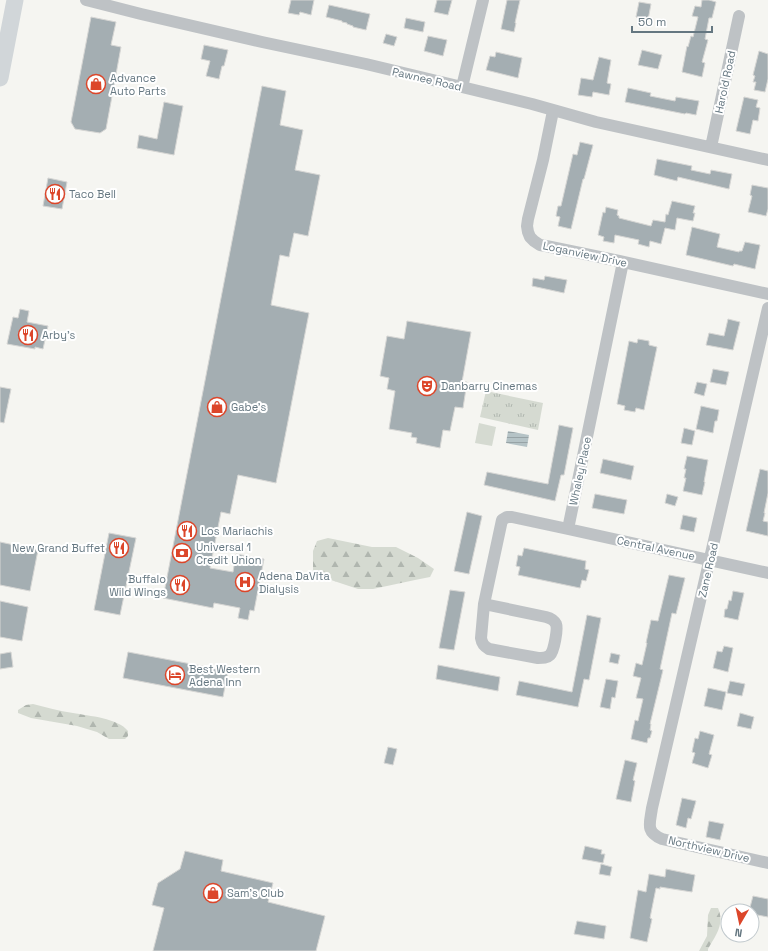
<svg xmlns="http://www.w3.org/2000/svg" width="768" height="951" font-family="'Space Grotesk',sans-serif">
	<defs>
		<pattern id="forest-firs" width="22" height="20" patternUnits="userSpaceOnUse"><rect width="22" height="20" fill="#d5dad1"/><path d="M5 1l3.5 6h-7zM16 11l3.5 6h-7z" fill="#b0b6af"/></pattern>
		<pattern id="park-tufts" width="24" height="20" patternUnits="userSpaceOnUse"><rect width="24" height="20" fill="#d5dad1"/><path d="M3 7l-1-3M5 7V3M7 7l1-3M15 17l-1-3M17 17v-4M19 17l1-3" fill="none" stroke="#b0b6af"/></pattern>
		<pattern id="water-rules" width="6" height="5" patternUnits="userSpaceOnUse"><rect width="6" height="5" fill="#b5c3c6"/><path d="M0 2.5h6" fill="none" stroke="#97a3a6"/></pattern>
	</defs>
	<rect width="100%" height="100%" fill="#f5f5f1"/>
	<path fill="#d5dad1" d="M479,423L496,427L492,446L475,443Z"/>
	<path fill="url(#forest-firs)" d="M328,538L372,547H396L418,558L434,569L430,577L415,580L373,589H358L313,574V551L317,541Z
		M33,704C46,707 59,711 73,713C89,716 118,718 128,731V736L125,739H109L97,732L77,726L31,718L18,713V710L26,705Z
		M711,908H718C725,924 716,935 708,949V951H699L707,936L708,915Z"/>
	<path fill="url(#park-tufts)" d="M486,391L543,403L538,430L480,417Z"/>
	<path fill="url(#water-rules)" d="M508,431L529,435L527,447L506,443Z"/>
	<path fill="#a4aeb2" stroke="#d6d6d4" d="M291,0H314L311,15L300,12L299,15L288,13Z
		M437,0H452L448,15L434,12Z
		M507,0H520L515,23H516L514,32L501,29Z
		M702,0H709L716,2L712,18H709L705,39L708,40L702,62L705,63L702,77L682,72L687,46L688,47L691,36L693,37L698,17L692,16L695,6L701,7Z
		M639,2L651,4L648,20L636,17Z
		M329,5L370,14L366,30L353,27V26L347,24V23L342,22V21L326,17Z
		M91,17L116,22L111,45L121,47L106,129L100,133L75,129L71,122Z
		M406,18L425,22L423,32L404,28Z
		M386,34L397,37L394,46L383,43Z
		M428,36L447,40L443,56L424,51Z
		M204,45L228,50L224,66H222L219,79L206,76L210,61L201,59Z
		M642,50L662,55L658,69L638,65Z
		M759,51L768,54V79L765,92L754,90L756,82H753L755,76L753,75Z
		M496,52L522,58L518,78L486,70L490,56L495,57Z
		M599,57L611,60L607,83L611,84L609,95L593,92L592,97L578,95L581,78L593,80Z
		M262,86L286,91L280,125L303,130L295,170L320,175L308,236L294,233L289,257L280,255L271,305L309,313L276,483L238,475L230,514L221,512L210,568L233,572L236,554L264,559L254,611L250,610L248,620L238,618L240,608L214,603L213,608L163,598Z
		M628,88L651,93L650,96L675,101L676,97L699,101L696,115L686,113L685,114L625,102Z
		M744,97L758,100L756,107L760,108L758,121L753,120L750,134L736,131Z
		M164,102L183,106L174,155L137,148L139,135L157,139Z
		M580,142L593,145L584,179H583L571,229L558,226L560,217L556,216L558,206H561L573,154L577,155Z
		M657,159L692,166L691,170L710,174L711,170L732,174L729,189L678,177L677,181L654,175Z
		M48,178L67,182L62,209L43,206Z
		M752,185L768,188V209L766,216L748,212L752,196L750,195Z
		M672,201L695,206L693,213H695L693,221L677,218L675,230L665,228L661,244L650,241L649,247L638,244L639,240L615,235L614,243L603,241L604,237L598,235L603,212L605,213L606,207L618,210L617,215L619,216V218L651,226L653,220L665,222L666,214L668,215Z
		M692,227L720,234L717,247L739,252V251H742L745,242L760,245L755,269L734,264L733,266L686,255Z
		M545,276L567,280L564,293L532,286L533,278L544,280Z
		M20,309L29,311L27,322L48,326L43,349L35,347V349L7,344L13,317L18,318Z
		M728,319L740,322L733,350L706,345L709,333L724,336Z
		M407,321L471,332L462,382H467L463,408L455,407L450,431L443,430L440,448L416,443L417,438L411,437L412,433L389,429L395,391L387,389L389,378L380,376L387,336L404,339Z
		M638,339L649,341V345L657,347L644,410L636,408L635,412L624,410L625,406L617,404L629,341L637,343Z
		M713,369L729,372L726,385L710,382Z
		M697,382L707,384L704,396L694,393Z
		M0,387L11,389L4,423L0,422Z
		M701,406L719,410L717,421H715L713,433L696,429Z
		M559,425L573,428L564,475H561L555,501L484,485L487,472L548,484Z
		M684,428L695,431L692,445L681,443Z
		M687,456L708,460L704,482H705L702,495L683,491L686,478H684L686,469H684Z
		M603,459L634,466L631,480L600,473Z
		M760,469L768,471V493L764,513H765L763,521L768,522V536L746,531Z
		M595,494L627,500L624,514L592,508Z
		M667,494L678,497L675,506L665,503Z
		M467,512L482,516L469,574L454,571Z
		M683,515L697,518L694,532L680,529Z
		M109,533L136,538L120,615L94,610Z
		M0,542L38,550L30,591L0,585Z
		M524,548L586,561L585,569L589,570L586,581L582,580L580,588L518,575L520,567L516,566L517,561L518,555L522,556Z
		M669,575L685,578L676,614L672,613L660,669L663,670L650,724H651L650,730L652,731L650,738H648L647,743L631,739L635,720L638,721L643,699L636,698L641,678L633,676L636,663L642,665L647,643H646L651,620L658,621Z
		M450,590L465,592L454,650L439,648Z
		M733,591L744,593L738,620L724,617L725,609H727L729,600L731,601Z
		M0,601L28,607L22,641L0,637Z
		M587,615L601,618L589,680L584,679L578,707L516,695L519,681L572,692Z
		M724,646L733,648L728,672L713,668L717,651L722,652Z
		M11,652L13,667L0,669V654Z
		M128,652L228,671L223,697L123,678Z
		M611,653L620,655L618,664L609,662Z
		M438,665L500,677L498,691L436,679Z
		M606,679L618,681L615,698L612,697L610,709L600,707Z
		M730,681L745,684L742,696L727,693Z
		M708,688L726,692L722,710L704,706Z
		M740,713L754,717L751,729L737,726Z
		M700,731L714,735L709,754L712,755L708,768L692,763L695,753L692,752L695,738L698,739Z
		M388,747L397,749L393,765L384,763Z
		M625,760L637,763L633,780L635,781L631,802L616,799Z
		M682,798L696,801L691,819L688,818L686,828L676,825Z
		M709,821L724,824L720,840L706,837Z
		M585,846L602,850L601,854H605L603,863L582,859Z
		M185,851L223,860L221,871L273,883L268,902L325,916L316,951H153L164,908L152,905L158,883L180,869Z
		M601,864L612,867L610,876L599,874Z
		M666,869L695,875L692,892L660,887V889L656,888L650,918L652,919L647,942L630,938L638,890L646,892L649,874L665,877Z
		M753,896L768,899V917L752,914V911H749Z
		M577,921L606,926L604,939L574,934Z"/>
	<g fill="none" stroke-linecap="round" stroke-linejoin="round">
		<path stroke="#bec2c5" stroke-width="12" d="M86,0L141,14L262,42L366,64L462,87L532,104L596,122L768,160
			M462,87L483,0
			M553,111L543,160L528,219L527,226L528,232L530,237L534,241L540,245L546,246L619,261L768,294
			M711,147L739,16
			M768,308L652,808C650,823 645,832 662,839L768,863
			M568,529L768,573
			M484,604L546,617C550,618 554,620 556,624C558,629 554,651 550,655C547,658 543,658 538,658L489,649C484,646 482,644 481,638L484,604L502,520L507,517H512L568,529L623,262"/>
		<path stroke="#d1d6d9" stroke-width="17" d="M0,78L15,0"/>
	</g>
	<defs>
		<symbol id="shop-ring" viewBox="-11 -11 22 22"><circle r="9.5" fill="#fff" stroke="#dc462a" stroke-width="1.5"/><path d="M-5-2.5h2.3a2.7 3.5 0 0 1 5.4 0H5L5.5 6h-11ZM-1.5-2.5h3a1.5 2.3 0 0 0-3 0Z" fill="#dc462a"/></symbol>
		<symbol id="restaurant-ring" viewBox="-11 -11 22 22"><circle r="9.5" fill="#fff" stroke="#dc462a" stroke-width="1.5"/><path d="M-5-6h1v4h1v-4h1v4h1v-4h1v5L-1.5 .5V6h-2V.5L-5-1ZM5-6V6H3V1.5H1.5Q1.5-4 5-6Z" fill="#dc462a"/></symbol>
		<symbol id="theatre-ring" viewBox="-11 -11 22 22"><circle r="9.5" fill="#fff" stroke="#dc462a" stroke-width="1.5"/><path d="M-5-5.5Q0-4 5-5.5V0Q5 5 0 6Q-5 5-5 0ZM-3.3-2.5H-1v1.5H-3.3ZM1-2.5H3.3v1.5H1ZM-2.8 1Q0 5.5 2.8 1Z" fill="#dc462a"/></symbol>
		<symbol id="bank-ring" viewBox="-11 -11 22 22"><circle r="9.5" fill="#fff" stroke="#dc462a" stroke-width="1.5"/><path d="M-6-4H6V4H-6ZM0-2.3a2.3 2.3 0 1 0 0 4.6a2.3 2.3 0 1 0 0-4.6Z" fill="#dc462a"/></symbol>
		<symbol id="hospital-ring" viewBox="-11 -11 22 22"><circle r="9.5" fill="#fff" stroke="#dc462a" stroke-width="1.5"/><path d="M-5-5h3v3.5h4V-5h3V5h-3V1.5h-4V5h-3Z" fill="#dc462a"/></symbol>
		<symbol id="hotel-ring" viewBox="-11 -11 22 22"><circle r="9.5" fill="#fff" stroke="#dc462a" stroke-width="1.5"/><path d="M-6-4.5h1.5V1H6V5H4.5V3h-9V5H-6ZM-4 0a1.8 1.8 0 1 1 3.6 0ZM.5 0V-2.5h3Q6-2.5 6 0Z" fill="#dc462a"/></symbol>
	</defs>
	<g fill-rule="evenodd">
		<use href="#shop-ring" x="85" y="73" width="22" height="22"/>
		<use href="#restaurant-ring" x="44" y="183" width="22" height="22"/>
		<use href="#restaurant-ring" x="17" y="324" width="22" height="22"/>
		<use href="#theatre-ring" x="416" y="375" width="22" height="22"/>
		<use href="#shop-ring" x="206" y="396" width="22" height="22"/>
		<use href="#restaurant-ring" x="176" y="520" width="22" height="22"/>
		<use href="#restaurant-ring" x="108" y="537" width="22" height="22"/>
		<use href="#bank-ring" x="171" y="542" width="22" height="22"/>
		<use href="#hospital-ring" x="234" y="571" width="22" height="22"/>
		<use href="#restaurant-ring" x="169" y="574" width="22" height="22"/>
		<use href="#hotel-ring" x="164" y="664" width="22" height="22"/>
		<use href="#shop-ring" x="202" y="882" width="22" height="22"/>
	</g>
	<g text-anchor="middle" stroke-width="4" stroke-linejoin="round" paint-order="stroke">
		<g font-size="11" fill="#657781" stroke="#fff" text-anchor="start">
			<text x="110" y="82">Advance<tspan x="110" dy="13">Auto Parts</tspan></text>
			<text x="69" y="198">Taco Bell</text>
			<text x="42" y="339">Arby's</text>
			<text x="441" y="390">Danbarry Cinemas</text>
			<text x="231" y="411">Gabe's</text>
			<text x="201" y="535">Los Mariachis</text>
			<text x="196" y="551">Universal 1<tspan x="196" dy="13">Credit Union</tspan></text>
			<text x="105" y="552" text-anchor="end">New Grand Buffet</text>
			<text x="259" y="580">Adena DaVita<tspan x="259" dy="13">Dialysis</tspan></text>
			<text x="166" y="583" text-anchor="end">Buffalo<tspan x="166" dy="13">Wild Wings</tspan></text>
			<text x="189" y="673">Best Western<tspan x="189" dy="13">Adena Inn</tspan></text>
			<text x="227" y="897">Sam's Club</text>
		</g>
		<g font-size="11" fill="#657781" stroke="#fff">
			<text transform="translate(427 79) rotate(13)" y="4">Pawnee Road</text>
			<text transform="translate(725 82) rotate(-78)" y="4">Harold Road</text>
			<text transform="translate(585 254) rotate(12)" y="4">Loganview Drive</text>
			<text transform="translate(580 471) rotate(-78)" y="4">Whaley Place</text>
			<text transform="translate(656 548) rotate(12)" y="4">Central Avenue</text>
			<text transform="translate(708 570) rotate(-77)" y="4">Zane Road</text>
			<text transform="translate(709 849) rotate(13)" y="4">Northview Drive</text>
		</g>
	</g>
	<g transform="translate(740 923) rotate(189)"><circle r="19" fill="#ffffff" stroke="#c1c9cd"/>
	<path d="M0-3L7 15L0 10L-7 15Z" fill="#dc462a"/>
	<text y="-6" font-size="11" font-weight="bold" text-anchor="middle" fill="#657781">N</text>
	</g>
	<path d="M632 26v6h80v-6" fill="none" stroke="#657781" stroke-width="2"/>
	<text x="638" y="26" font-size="12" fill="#657781" stroke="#ffffff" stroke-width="3" paint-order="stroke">50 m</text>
</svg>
